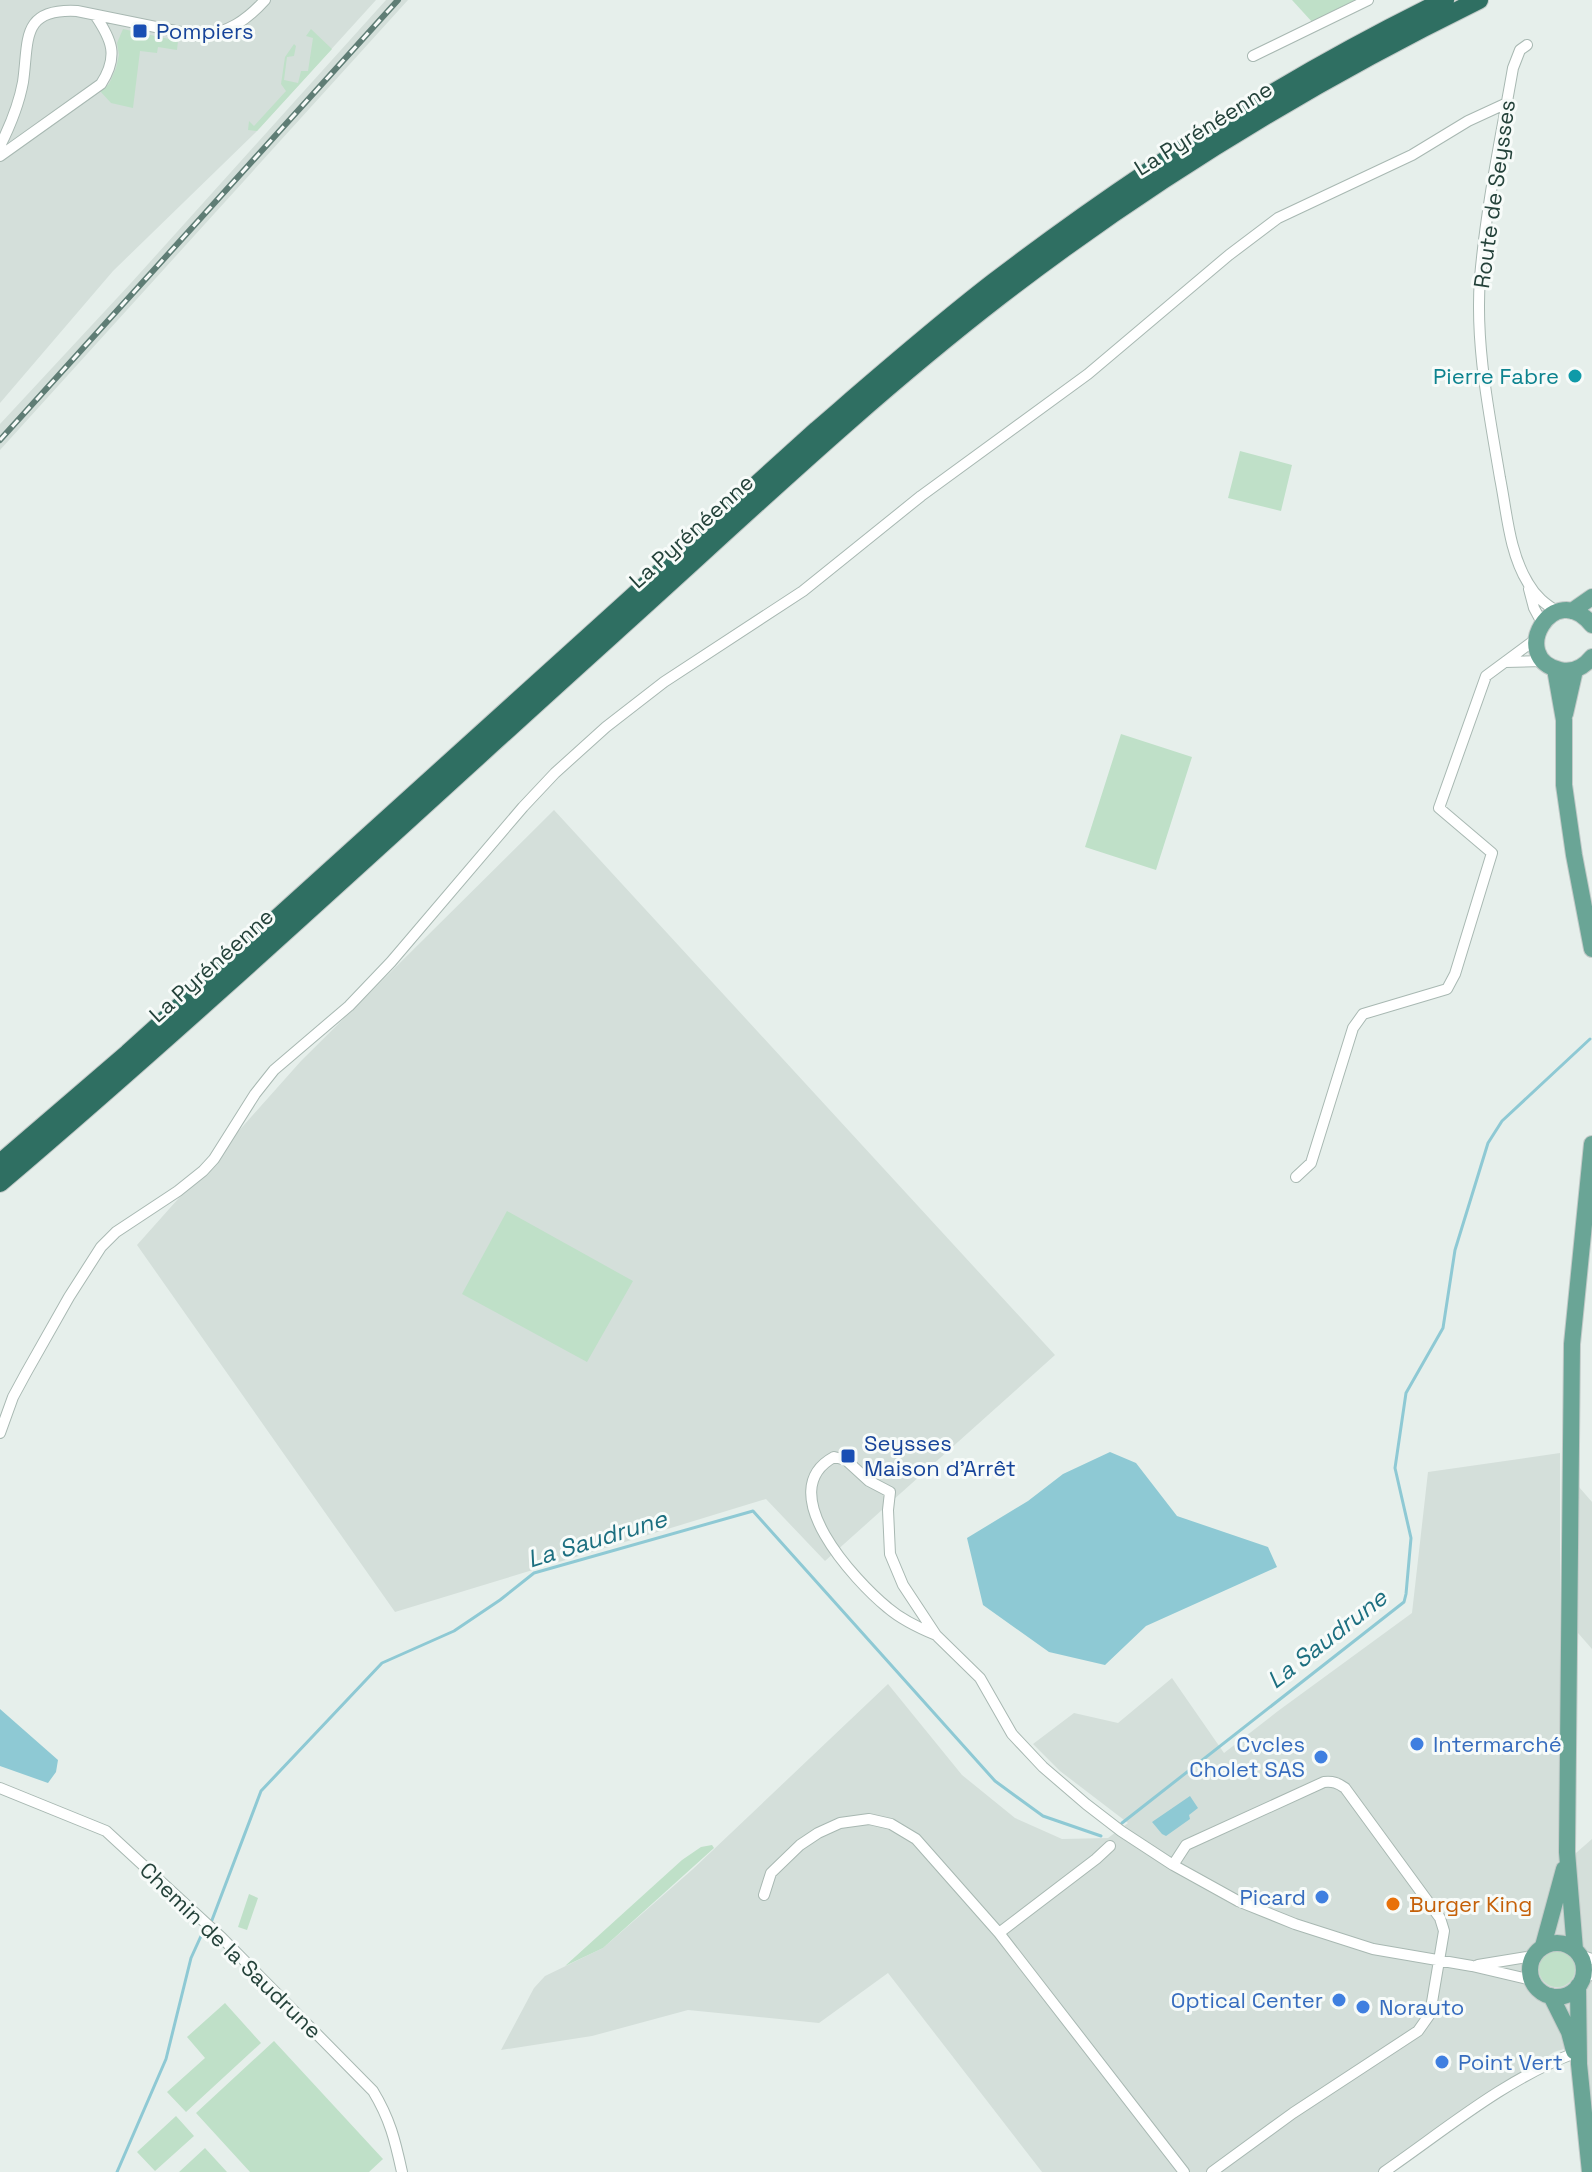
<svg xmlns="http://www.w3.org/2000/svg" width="1592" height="2172" font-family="'Space Grotesk',sans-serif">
	<rect width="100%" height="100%" fill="#e6efeb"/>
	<path fill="#d4dfda" d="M0,0H376L257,131L113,271L0,403Z
		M386,0H408L0,450V424L131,283Z
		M554,810L1055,1355L825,1561L766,1499L395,1612L137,1245L301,1061Z
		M1560,1453V1867L1592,1839V2122L1584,2043L1554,2052L1382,2172H1042L888,1973L819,2023L688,2010L592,2036L501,2050L534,1988L545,1976L603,1948L693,1869L888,1684L962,1775L1015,1818L1062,1839L1108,1838L1128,1823L1060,1771L1033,1744L1074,1713L1118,1723L1172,1678L1224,1753L1278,1711L1412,1613L1428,1472Z
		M1579,1487L1592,1502V1649L1578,1633Z"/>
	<path fill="#bfe0c8" d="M1292,0H1357L1313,23Z
		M123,29L178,41L177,50L158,47L157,53L140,51L133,108L111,103L100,91L109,84L116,68L119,55L117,43Z
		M311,29L332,49L257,131L248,130L249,121L254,126L286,91L281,84L285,57L294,44L296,46L294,56L287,57L284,80L298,83L301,71H308L313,38L306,36Z
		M1240,451L1292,465L1281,511L1228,498Z
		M1121,734L1192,757L1156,870L1085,847Z
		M507,1211L633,1281L587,1362L462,1294Z
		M712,1845L714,1848L603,1948L565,1966L682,1860L701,1847Z
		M249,1894L258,1898L247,1930L238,1927Z
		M1539 1969a18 18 0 1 1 36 0a18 18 0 1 1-36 0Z
		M225,2003L261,2043L186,2112L167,2092L205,2058L187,2037Z
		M274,2041L383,2159L369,2172H250L196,2113Z
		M176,2116L194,2136L155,2171L137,2152Z
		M205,2148L227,2172H179Z"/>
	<path fill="#8ec9d4" d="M1110,1452L1136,1463L1177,1516L1268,1547L1277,1567L1146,1626L1105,1665L1049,1652L983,1605L967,1538L1028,1501L1063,1474Z
		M0,1709L58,1760L56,1772L48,1783L0,1766Z
		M1190,1796L1198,1808L1189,1815L1190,1819L1166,1836L1162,1834L1152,1822Z"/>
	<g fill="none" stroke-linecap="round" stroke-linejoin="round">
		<path stroke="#8ec9d4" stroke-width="3" d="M1122,1823L1404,1602L1406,1594L1411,1538L1395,1468L1406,1393L1443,1328L1455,1250L1488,1143L1502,1121L1590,1039
			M117,2172L166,2059L191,1958L201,1936L212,1920L261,1791L382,1663L454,1631L500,1600L534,1573L753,1511L995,1781L1043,1816L1101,1836"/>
		<defs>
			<path id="minor" d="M1527,45L1520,50L1513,68C1501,137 1486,207 1480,278C1475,345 1489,412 1500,478C1507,513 1509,552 1528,583C1536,597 1545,604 1558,612
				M1253,56L1368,0
				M0,146C10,126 19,104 23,82C29,41 20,8 77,11L200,36C228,33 247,20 265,0
				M0,156L101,84C119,56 112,40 95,15
				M1529,589L1534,608L1542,623
				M1505,662L1544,661
				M1296,1177L1311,1163L1353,1028L1363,1014L1447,989L1455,974L1492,853L1439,808L1486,676L1536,639
				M0,1433L13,1397L26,1373L69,1297L101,1247L116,1232L178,1191L203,1171L214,1159L255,1094L274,1070L349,1006L391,962L523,807L555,773L606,727L664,682L803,591L921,496L1088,374L1229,255L1278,218L1412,155L1468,121L1507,103
				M936,1635C919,1628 902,1620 888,1608C855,1581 771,1491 834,1457L846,1460L869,1481L890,1492L888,1510L890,1554L903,1585L936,1635L980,1678L1012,1734L1043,1767L1086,1804L1121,1831L1173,1865L1238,1901L1295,1924L1373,1949L1472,1966L1532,1980
				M0,1788L106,1831L222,1938L373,2091C390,2119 395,2140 402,2172
				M1173,1865L1186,1845L1324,1782C1333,1781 1338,1783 1345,1788L1440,1918L1444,1931L1430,2014L1418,2031L1293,2113L1212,2172
				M764,1895L771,1873L800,1845L818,1833L840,1823L869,1819L891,1824L916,1839L999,1933L1184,2172
				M999,1933L1096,1859L1110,1846
				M1580,1955L1592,1959
				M1478,1965L1533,1956
				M1583,1977L1592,1975
				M1384,2172C1445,2130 1505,2079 1575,2053"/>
			<path id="primary" d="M1572,611L1592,597
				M1592,625C1554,577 1507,658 1560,670C1573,673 1584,667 1592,657
				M1555,669L1564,720V785L1574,855L1592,949
				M1565,714L1575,670
				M1530 1970a27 27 0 1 1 54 0a27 27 0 1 1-54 0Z
				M1543,1946L1564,1869
				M1575,1950L1567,1852L1572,1344L1592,1144
				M1578,1986L1579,2064L1590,2172
				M1551,1996L1569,2032L1574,2051"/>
			<path id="motorway" d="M0,1163L128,1053L817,430C875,380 933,329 994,282C1134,175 1285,78 1445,0
				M0,1183C208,1006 409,818 612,635C740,520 864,401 1000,296C1149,181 1310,83 1479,0"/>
		</defs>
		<use href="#minor" stroke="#a8b8b2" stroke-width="12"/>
		<use href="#primary" stroke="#c2cac8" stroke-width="18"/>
		<use href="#motorway" stroke="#c2cac8" stroke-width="20"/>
		<use href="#minor" stroke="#fff" stroke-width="10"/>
		<use href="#primary" stroke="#6aa596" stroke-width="16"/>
		<use href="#motorway" stroke="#2f6f62" stroke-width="18"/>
		<defs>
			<path id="rail" d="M0,440L398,0"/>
		</defs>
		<use href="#rail" stroke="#5f7d75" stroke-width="6"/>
		<use href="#rail" stroke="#f7fbf9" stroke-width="3" stroke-dasharray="9" stroke-linecap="butt"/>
	</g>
	<g fill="#1a4fb4" stroke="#f7fbf9" stroke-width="3">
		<rect x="132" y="23" width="16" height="16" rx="4"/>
		<rect x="840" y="1448" width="16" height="16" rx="4"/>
	</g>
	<circle fill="#0f9aa8" stroke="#f7fbf9" stroke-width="3" cx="1575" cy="376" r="8"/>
	<g fill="#3f7fe0" stroke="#f7fbf9" stroke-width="3">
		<circle cx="1417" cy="1744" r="8"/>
		<circle cx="1321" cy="1757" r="8"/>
		<circle cx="1322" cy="1897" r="8"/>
		<circle cx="1339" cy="2000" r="8"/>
		<circle cx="1363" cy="2007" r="8"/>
		<circle cx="1442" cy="2062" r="8"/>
	</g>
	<circle fill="#e8710a" stroke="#f7fbf9" stroke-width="3" cx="1393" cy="1904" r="8"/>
	<g text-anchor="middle" stroke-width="6" stroke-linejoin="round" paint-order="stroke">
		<g font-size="22" fill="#164399" stroke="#f7fbf9" text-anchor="start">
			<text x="156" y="39">Pompiers</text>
			<text x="864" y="1451">Seysses<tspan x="864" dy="25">Maison d'Arrêt</tspan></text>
		</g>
		<g font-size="22" fill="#24423a" stroke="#f7fbf9">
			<text transform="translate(1203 128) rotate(-32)" y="8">La Pyrénéenne</text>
			<text transform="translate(1494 194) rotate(-82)" y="8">Route de Seysses</text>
			<text transform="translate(691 531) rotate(-42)" y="8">La Pyrénéenne</text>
			<text transform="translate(211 965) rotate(-42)" y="8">La Pyrénéenne</text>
			<text transform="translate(231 1950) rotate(44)" y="8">Chemin de la Saudrune</text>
		</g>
		<g font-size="22" fill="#0d838f" stroke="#f7fbf9" text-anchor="end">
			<text x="1559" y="384">Pierre Fabre</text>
		</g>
		<g font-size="22" fill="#366cbe" stroke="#f7fbf9" text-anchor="end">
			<text x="1305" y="1752">Cvcles<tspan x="1305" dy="25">Cholet SAS</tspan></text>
			<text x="1433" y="1752" text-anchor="start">Intermarché</text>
			<text x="1306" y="1905">Picard</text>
			<text x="1323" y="2008">Optical Center</text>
			<text x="1379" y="2015" text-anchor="start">Norauto</text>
			<text x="1458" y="2070" text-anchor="start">Point Vert</text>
		</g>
		<g font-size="22" fill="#c56008" stroke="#f7fbf9" text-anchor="start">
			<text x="1409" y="1912">Burger King</text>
		</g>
		<g font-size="24" font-style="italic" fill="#1c6f80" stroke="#f7fbf9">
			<text transform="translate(597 1539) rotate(-17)" y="8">La Saudrune</text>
			<text transform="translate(1327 1639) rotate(-38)" y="8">La Saudrune</text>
		</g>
	</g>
</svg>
